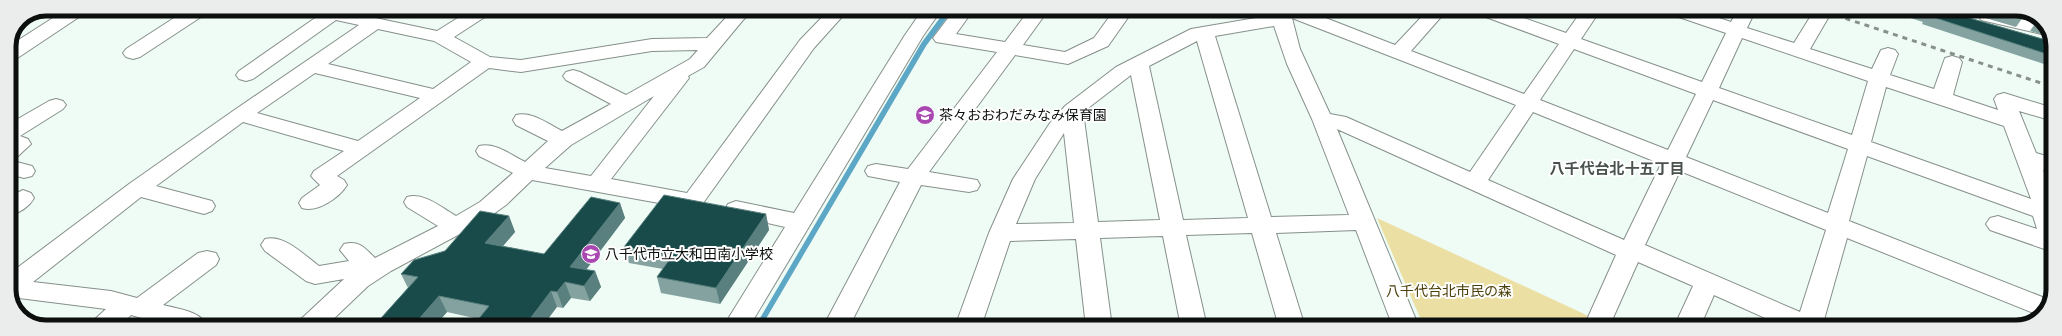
<svg xmlns="http://www.w3.org/2000/svg" width="2062" height="336" font-family="Ubuntu,'Noto Sans JP',sans-serif">
	<rect width="100%" height="100%" fill="#effbf5"/>
	<path fill="#ecdfa3" d="M1377,218L1580,312L1611,327H1424Z"/>
	<g fill="none" stroke-linecap="round" stroke-linejoin="round">
		<path stroke="#5ca6c6" stroke-width="5.5" d="M758,327L924,44L950,9"/>
		<defs>
			<path id="minor" d="M67,9H88L85,13L16,59L9,61V46Z
				M188,9H210L207,13L140,57L133,59L126,57L123,53L126,49Z
				M300,9H348L347,12L437,31L472,9H494L491,13L454,37L490,57L521,60L652,39L707,38L734,9H755L743,20L704,67L688,76L689,78L686,82L611,179L687,193L800,40L830,9H849L814,48L701,206L692,209L532,180L506,205L482,222L391,271L368,286L325,327H296L300,320L344,279L315,284L306,281L265,251L261,245L265,239C284,234 304,255 319,266L349,261L340,250L344,244C359,240 365,248 375,258L438,226L407,207L404,202L407,197C424,192 442,208 456,216L480,202L513,173L479,156L476,151L479,146C495,142 511,155 525,162L548,141L516,125L513,120L516,115C532,111 548,124 562,131L611,104L566,80L563,76L566,72L573,70L580,72L626,95L690,59L698,50L652,51L521,72L489,68L337,176L344,180L347,185C339,198 317,213 302,208L299,203L302,198L320,185L311,176L314,171L344,151L243,122L156,186L212,201L215,206L212,211L204,214L141,197L33,282L111,291L137,298L198,253L207,251L216,253L219,259L216,265L163,305C179,309 200,311 209,327H174L131,315L119,327H90L94,320L106,309L11,297L9,274L129,184L233,111L359,25L336,20L253,79L246,81L239,79L236,75L239,71L318,16L303,13ZM378,29L434,41L471,62L433,89L328,64ZM315,73L420,98L358,141L257,113ZM654,96L591,176L545,168L571,145Z
				M923,9H942L923,36L749,327H723L785,227L728,214L725,209L728,204L736,201L794,213L905,35Z
				M955,9H974L956,34L1005,42L1030,9H1049L1023,45L1065,52L1094,38L1115,9H1134L1108,46L1068,64L1015,55L929,172L977,180L980,185L977,190L969,192L921,185L849,327H823L900,182L868,176L865,171L868,166L876,164L908,169L997,52L936,42L933,38Z
				M1273,9L1305,10L1395,45L1429,9H1448L1411,51L1524,94L1559,44L1475,13L1472,9H1499L1566,33L1583,9H1601L1581,39L1702,82L1726,33L1667,13L1664,9H1692L1731,22L1738,9H1756L1747,28L1794,43L1812,14L1819,12L1826,14L1828,18L1810,49L1872,69L1881,50L1888,48L1895,50L1898,54L1890,75L1934,89L1945,58L1952,56L1959,58L1962,62L1953,95L1998,110L1994,99L1997,95L2004,93L2053,108V121L2019,111L2036,153L2053,158V173L2043,170L2053,196V252L1990,230L1986,224L1990,218L1998,216L2037,229L2033,216L1867,156L1849,221L2050,300L2041,316L1847,238L1822,327H1785L1714,295L1700,327H1674L1693,286L1638,262L1609,327H1587L1585,324L1616,255L1337,129L1419,327H1393L1356,230L1276,233L1305,327H1279L1252,233L1186,235L1207,327H1181L1163,236L1100,238L1112,327H1086L1076,239L1010,241L981,327H955L989,233L1013,179L1050,123L1065,106L1116,67L1191,29L1273,15ZM1292,18L1516,105L1470,172L1346,117L1330,114L1300,49ZM1274,26L1287,64L1312,119L1349,215L1271,217L1215,36ZM1742,38L1868,81L1852,135L1719,88ZM1197,41L1248,218L1183,220L1149,66ZM1574,49L1696,94L1668,150L1540,100ZM1131,75L1160,220L1098,222L1083,112ZM1886,87L2004,126L2031,199L1871,142ZM1713,100L1848,149L1828,213L1686,157ZM1533,112L1661,164L1624,240L1488,180ZM1064,133L1074,223L1016,224L1035,179ZM1680,171L1826,230L1800,312L1645,245Z
				M1988,10L2044,25L2050,36L1981,20L1979,16L1981,12Z
				M56,99L63,101L66,105L63,109L20,136L28,139L31,144L17,157L9,159V124L49,101Z
				M9,160L32,166L35,171L32,176L24,178L9,174Z
				M23,190L31,193L34,198C29,207 19,213 9,216V197Z"/>
		</defs>
		<use href="#minor" stroke="#86908a" stroke-width="2"/>
		<use href="#minor" fill="#fff" fill-rule="evenodd"/>
		<path stroke="#88908c" stroke-width="3" stroke-dasharray="5 5" stroke-linecap="butt" d="M1817,9L2053,87"/>
	</g>
	<path fill="#84a3a0" d="M1889,9H1938L2053,42V67L1922,24L1923,22L1889,11Z
		M1955,9H2021L2028,13L2021,20L2016,27Z
		M2042,20L2050,37L2030,31L2036,22Z
		M620,203L625,218L586,270L595,271L601,287L590,301L571,298L563,308L557,307L478,319L447,312L434,327H373L408,288L401,274L509,216L515,232L503,246L544,254Z
		M766,214L769,230L720,304L661,293L657,277L663,269L629,263L624,247Z"/>
	<path fill="#59807e" d="M2025,12L2028,13L2021,20L2022,18V15Z
		M620,203L625,218L576,283L570,267Z
		M766,214L769,230L720,304L716,288Z
		M509,216L515,232L492,259L485,243Z
		M595,271L601,287L590,301L584,286Z
		M565,282L571,298L563,308L557,292Z
		M551,291L557,307L542,327H524Z
		M439,296L447,312L434,327H412Z"/>
	<path fill="#194b4b" stroke="#59807e" d="M1915,9H1938L2053,42V56L1951,23L1927,15L1928,14Z
		M1992,9H2021L2025,12L2022,15V18Z
		M2040,19L2042,20L2044,24L2036,22Z
		M664,195L766,214L716,288L657,277L672,256L624,247Z
		M591,197L620,203L570,267L595,271L584,286L565,282L557,292L551,291L524,327H472L489,306L439,296L412,327H373L418,277L401,274L414,260L445,251L480,211L509,216L485,243L544,254Z"/>
	<defs>
		<symbol id="school-disc" viewBox="-11 -11 22 22"><circle r="9.5" fill="#a948b0" stroke="#fff"/><path d="M0-5L7-2L0 1L-7-2ZM-4 1L0 2.5L4 1V4Q0 6-4 4Z" fill="#fff"/></symbol>
	</defs>
	<g fill-rule="evenodd">
		<use href="#school-disc" x="914" y="104" width="22" height="22"/>
		<use href="#school-disc" x="580" y="243" width="22" height="22"/>
	</g>
	<g text-anchor="middle" stroke-width="4" stroke-linejoin="round" paint-order="stroke">
		<g font-size="14" fill="#0b0f0d" stroke="#fff" text-anchor="start">
			<text x="939" y="120">茶々おおわだみなみ保育園</text>
			<text x="605" y="259">八千代市立大和田南小学校</text>
		</g>
		<g font-size="14" fill="#4a3f09" stroke="#fff">
			<text x="1449" y="296">八千代台北市民の森</text>
		</g>
		<g font-size="15" font-weight="bold" fill="#49524d" stroke="#fff">
			<text x="1617" y="174">八千代台北十五丁目</text>
		</g>
	</g>
	<path d="M0 0H2062V336H0ZM46 16H2016A30 30 0 0 1 2046 46V290A30 30 0 0 1 2016 320H46A30 30 0 0 1 16 290V46A30 30 0 0 1 46 16Z" fill="#ebecec" fill-rule="evenodd"/>
	<path fill="none" stroke="#0b0f0d" stroke-width="5" d="M46 16H2016A30 30 0 0 1 2046 46V290A30 30 0 0 1 2016 320H46A30 30 0 0 1 16 290V46A30 30 0 0 1 46 16Z"/>
</svg>
